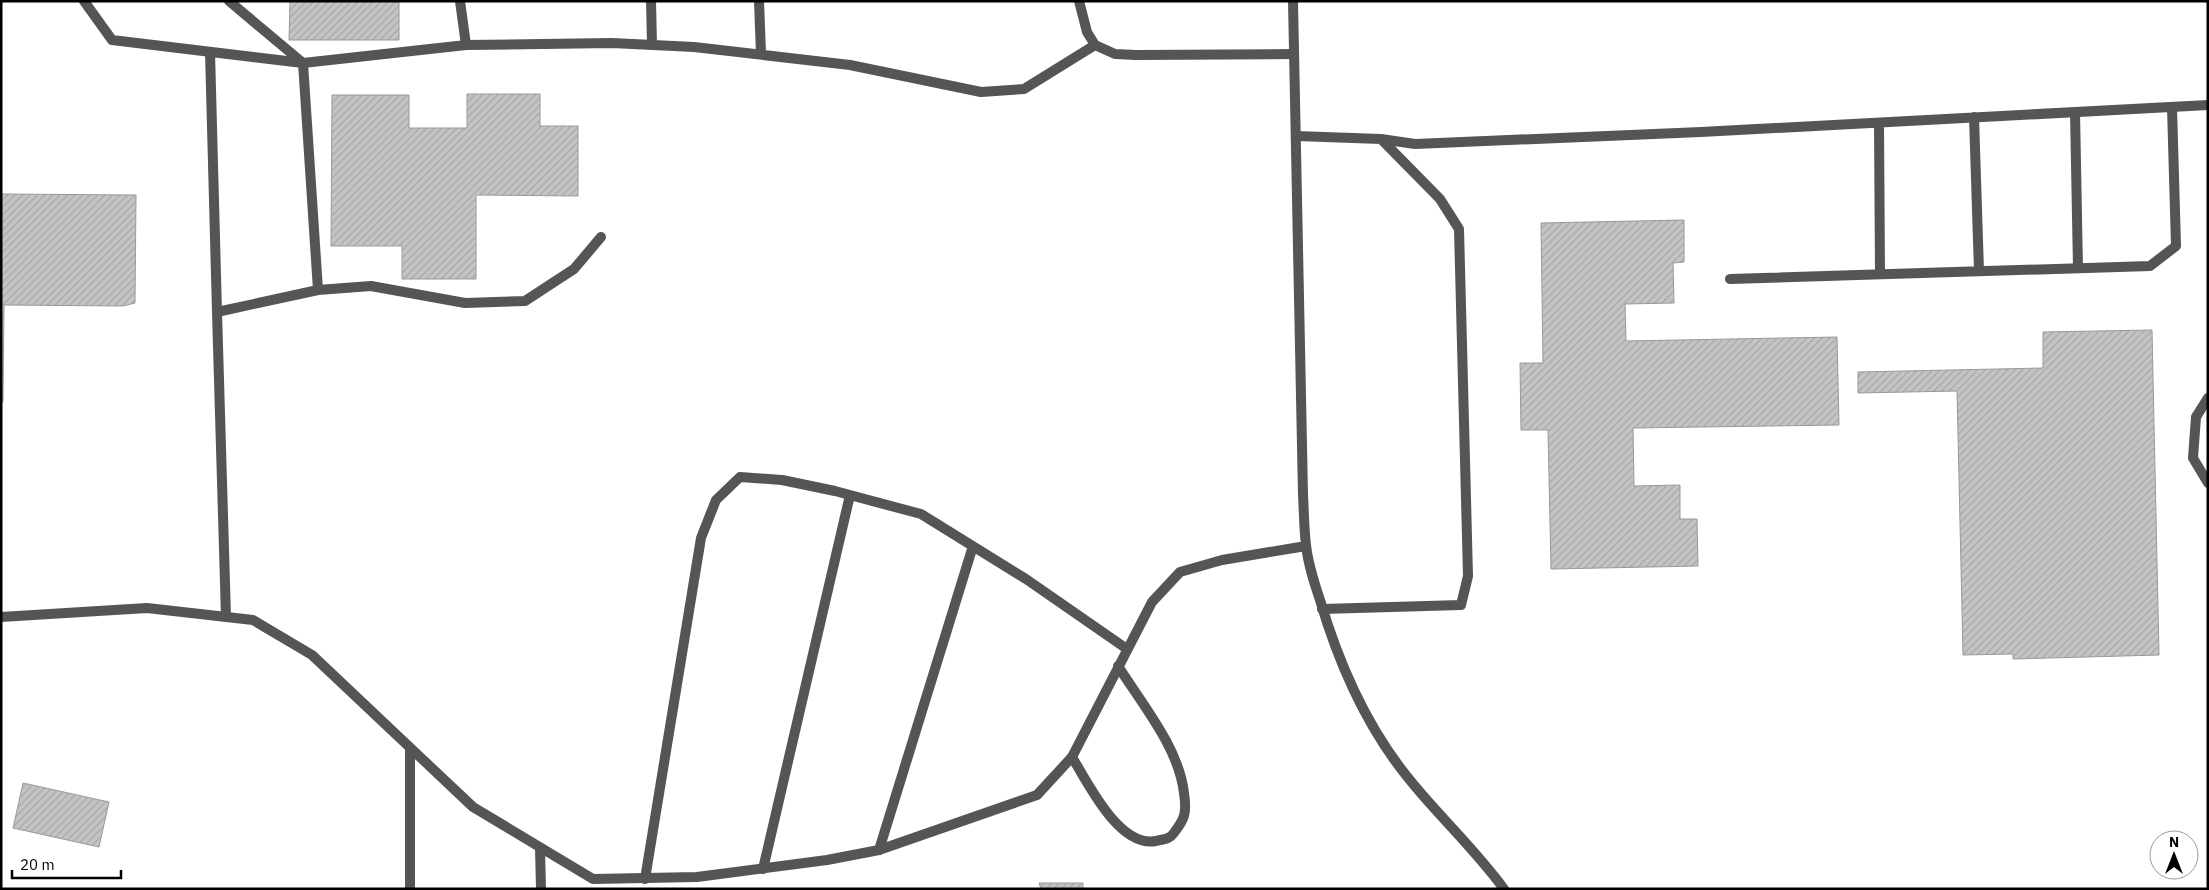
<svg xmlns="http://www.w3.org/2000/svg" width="2209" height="890" font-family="'IBM Plex Sans',sans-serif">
	<defs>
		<pattern id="building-hatch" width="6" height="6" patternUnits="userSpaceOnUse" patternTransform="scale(1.25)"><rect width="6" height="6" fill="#c4c4c4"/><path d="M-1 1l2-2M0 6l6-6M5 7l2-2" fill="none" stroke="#a7a7a7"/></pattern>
	</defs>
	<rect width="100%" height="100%" fill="#fff"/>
	<path fill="url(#building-hatch)" stroke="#999" d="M290,1H399V40H289Z
		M467,94H540V126H578V196L476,195V279H402V246H331L332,95H409V128H467Z
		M1,194L136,195L135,303L123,306L4,305L3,402H1Z
		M1684,220V262L1673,263L1674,303L1625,304L1626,341L1837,337L1839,425L1633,428L1634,486L1680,485V519H1697L1698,566L1551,569L1548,430H1521L1520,363H1543L1541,223Z
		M2152,330L2159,655L2013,659V654L1963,655L1957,391L1858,393V372L2043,368V332Z
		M23,783L109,802L99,847L13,828Z
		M1039,883H1083V889H1041Z"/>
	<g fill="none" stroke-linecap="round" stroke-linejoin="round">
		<path stroke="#555" stroke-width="10" d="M84,1L112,40L303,63L466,45
			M460,1L466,45L612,43L694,47L850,65L981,92L1024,89L1095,45L1115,54L1136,55L1293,54
			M651,1L652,45
			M759,1L761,54
			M1079,1L1087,32L1095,45
			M210,52L217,312
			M2075,112L2078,268
			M1974,117L1979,271
			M1879,123L1880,274
			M1296,136L1381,139L1415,144L1701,132L2208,105
			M1730,279L2150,266L2176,246L2172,107
			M318,290L371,286L465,303L525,301L574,269L601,237
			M2208,398L2196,417L2193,458L2208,483
			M1322,609L1461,605L1468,576L1459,229L1440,199L1381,139
			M226,617L217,312L318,290L303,63L229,1
			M410,748V889
			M1072,757C1088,783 1119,848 1156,841C1162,839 1169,840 1173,834C1185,819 1187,813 1184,793C1179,748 1142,704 1118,666
			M540,848L541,889
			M879,850L973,546
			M763,869L850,495
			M645,879L701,538L716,500L740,477L782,480L835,491L921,514L1026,579L1127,649"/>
		<path stroke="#555" stroke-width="10" d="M1293,1L1303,495C1304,512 1304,529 1306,545C1308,564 1314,582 1320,600C1340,668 1368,731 1414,785C1443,820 1477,852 1504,889
			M1,617L147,608L253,620L312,655L473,807L593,879L697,877L827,860L879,850L1037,795L1072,757L1152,602L1180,572L1222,560L1306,546"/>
	</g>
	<rect width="2209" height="890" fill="none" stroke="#000000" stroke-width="5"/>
	<g transform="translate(2174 855)"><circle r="24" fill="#ffffff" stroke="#999999"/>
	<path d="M0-4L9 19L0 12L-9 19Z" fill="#000000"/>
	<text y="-8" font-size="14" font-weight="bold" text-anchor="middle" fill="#000000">N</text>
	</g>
	<path d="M12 870v8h109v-8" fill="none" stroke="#000000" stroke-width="2.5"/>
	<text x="20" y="870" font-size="15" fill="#000000" stroke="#ffffff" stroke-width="4" paint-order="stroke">20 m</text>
</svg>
